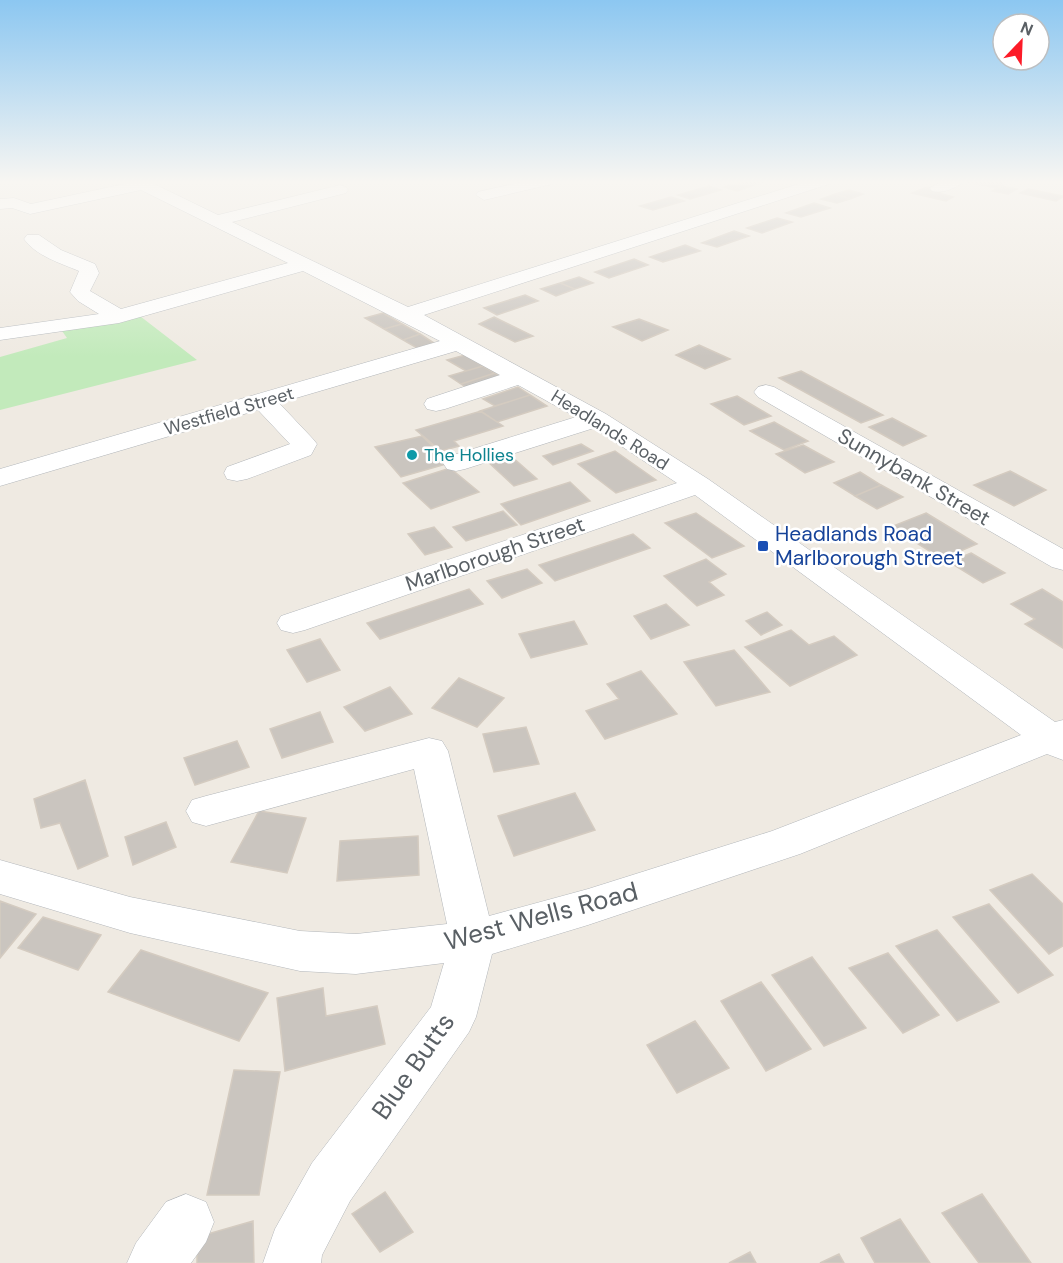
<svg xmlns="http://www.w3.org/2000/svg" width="1063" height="1263" font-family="'DM Sans',sans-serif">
	<rect width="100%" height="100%" fill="#efeae2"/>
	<path fill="#c2eabb" d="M136,313L197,360L0,410V357L67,338L60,328Z"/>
	<path fill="#cac5bf" stroke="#d4cbc0" stroke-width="1.5" d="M746,181L763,182L737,191L724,187Z
		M963,181H999L1007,182L996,188Z
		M709,186L721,190L690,199L678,195Z
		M1002,186L1017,189L1008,194L992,191Z
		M927,187L943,191L939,193L953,197L946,201L912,193Z
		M1028,189L1063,196V197L1056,201L1020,193Z
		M849,190L863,194L850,199L835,194Z
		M835,194L850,199L837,203L821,199Z
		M671,197L684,201L653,210L640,206Z
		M814,203L830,208L801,217L786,213Z
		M777,218L792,222L762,233L747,228Z
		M734,231L749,236L717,247L702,243Z
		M685,245L700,251L663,262L650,257Z
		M634,259L648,265L609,278L595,272Z
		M579,277L593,283L575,289L560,283Z
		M560,283L575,289L556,296L541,289Z
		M525,295L538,301L497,315L484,308Z
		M383,313L402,324L384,329L365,318Z
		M494,317L533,336L515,342L479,324Z
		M639,319L668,330L642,341L613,327Z
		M402,324L420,334L403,340L384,329Z
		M420,334L434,343L417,348L403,340Z
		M699,345L730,359L705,369L676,355Z
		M465,355L483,366L466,371L447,360Z
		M483,366L495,373L461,384L449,376Z
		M801,371L883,415L861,423L779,378Z
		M495,373L507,381L473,392L461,384Z
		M518,387L530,395L495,406L483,399Z
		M530,395L547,406L497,422L480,411Z
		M737,396L771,416L744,425L711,404Z
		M481,411L503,426L454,441L459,446L441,451L416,430Z
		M892,418L926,436L903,446L869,427Z
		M774,422L808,441L784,450L750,431Z
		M422,436L450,463L401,477L375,447Z
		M581,444L593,451L553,465L543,456Z
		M803,445L834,462L805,473L776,454Z
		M615,451L656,480L616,493L578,464Z
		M511,456L537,479L514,486L488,462Z
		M450,468L479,492L431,509L403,483Z
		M1010,471L1046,490L1014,506L974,485Z
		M860,472L881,485L855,496L834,483Z
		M570,482L590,501L521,525L501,504Z
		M881,485L903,497L877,509L855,496Z
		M503,511L517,525L466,541L453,527Z
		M696,513L744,546L712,558L665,523Z
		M926,513L977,544L942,559L891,527Z
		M434,527L452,547L425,555L408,534Z
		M633,534L650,548L555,581L539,565Z
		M971,553L1005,573L983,583L949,562Z
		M706,559L726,574L709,582L724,595L697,606L664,576Z
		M527,569L542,583L502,598L487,581Z
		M469,589L483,604L380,639L367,623Z
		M1042,589L1063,602V648L1025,624L1035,619L1011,604Z
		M666,604L689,625L651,639L634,616Z
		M767,612L782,625L761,635L746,621Z
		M574,621L587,644L531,658L519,634Z
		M791,630L809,645L834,636L857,655L790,686L745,647Z
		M320,639L340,670L307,682L287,650Z
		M734,650L770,692L716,706L684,662Z
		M641,671L677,714L605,739L586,711L619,699L607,684Z
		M459,678L504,698L477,727L432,708Z
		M390,687L412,714L365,731L344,707Z
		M320,712L333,742L282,758L270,729Z
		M526,727L539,764L494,772L483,734Z
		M237,741L249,767L195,785L184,758Z
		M85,780L108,856L78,869L60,823L41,828L34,799Z
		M575,793L595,830L514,856L498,816Z
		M259,811L306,818L287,873L231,862Z
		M166,822L176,847L133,865L125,837Z
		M418,836L419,875L337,881L340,841Z
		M1032,874L1063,904V946L1049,954L990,890Z
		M0,901L36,914L0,958Z
		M989,904L1053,975L1018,993L953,917Z
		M43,917L101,935L78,970L18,948Z
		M937,930L999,1002L957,1021L896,946Z
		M141,950L268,993L239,1041L108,992Z
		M888,953L939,1015L903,1033L849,968Z
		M812,957L866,1028L824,1046L772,975Z
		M761,982L811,1049L766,1071L721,1001Z
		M323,988L326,1016L377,1006L385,1044L285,1071L277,998Z
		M695,1021L729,1068L677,1093L647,1045Z
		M234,1070L280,1072L259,1195H207Z
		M385,1192L413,1232L380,1252L352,1214Z
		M982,1194L1031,1263H979L942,1213Z
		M900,1219L930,1263H875L861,1238Z
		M253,1221L254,1263H197V1237Z
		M750,1252L756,1263H729Z
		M839,1254L844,1263H820Z"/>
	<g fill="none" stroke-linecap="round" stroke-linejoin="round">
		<defs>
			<path id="minor" d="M128,181H148L218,215L340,185L346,187L348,190L346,193L232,222L408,307L808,181H831L829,184L424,315L606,414L708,479L1055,722L1063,720V760L1047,754L800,854L588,925L492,954L476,1017L469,1032L350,1201L322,1255L321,1263H263L275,1229L312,1163L431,1007L444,963L356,974L300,971L130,933L0,894V860L130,897L300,931L356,934L447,924L414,769L206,826L192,822L186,811L192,800L206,796L429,738L442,741L448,751L489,916L588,889L772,831L1021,735L695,495L305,630L293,633L281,630L277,623L281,616L677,483L594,428L465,469L456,471L447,469L443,463L447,457L576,417L518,385L445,409L436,411L427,409L424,404L427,399L500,375L456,351L279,403L313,439L317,444L311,455L247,479L237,481L227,479L224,473L227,467L290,444L258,410L0,486V469L440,341L303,271L119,323L0,340V328L99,314L78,301L70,292L79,271C60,263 36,256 24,239L27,235H39L61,250L95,264L99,273L90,291L121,309L288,263L141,190L30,214L12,208L0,209V199L14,198L31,204L129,183Z
				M527,181H554L552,184L484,200L476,195L478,192Z
				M943,181H964C957,188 942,194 932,191L930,188Z
				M766,385L774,387L1063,549V570L1052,567L758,397L754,392L758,387Z
				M186,1194L206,1202L214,1222L206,1242L191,1263H127L136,1243L166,1202Z"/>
		</defs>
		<use href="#minor" stroke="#b3b7bb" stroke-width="1"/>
		<use href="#minor" fill="#fff" fill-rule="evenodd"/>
	</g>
	<linearGradient id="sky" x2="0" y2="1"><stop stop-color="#8cc7f1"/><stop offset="0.51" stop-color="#f8f6f2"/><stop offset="1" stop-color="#f8f6f2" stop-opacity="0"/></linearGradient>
	<rect width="1063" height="357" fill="url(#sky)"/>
	<circle fill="#0f9aa8" stroke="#fff" stroke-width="2" cx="412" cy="455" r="6"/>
	<rect fill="#1a4fb4" stroke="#fff" stroke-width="2" x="757" y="540" width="12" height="12" rx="3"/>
	<g text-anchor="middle" stroke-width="5" stroke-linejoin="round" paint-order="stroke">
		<g font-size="18" fill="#5a6065" stroke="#fff">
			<text transform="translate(229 411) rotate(-16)" y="6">Westfield Street</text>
			<text transform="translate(610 430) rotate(32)" y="6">Headlands Road</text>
		</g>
		<g font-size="18" fill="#0d838f" stroke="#fff" text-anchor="start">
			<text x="424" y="461">The Hollies</text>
		</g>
		<g font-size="21" fill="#5a6065" stroke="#fff">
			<text transform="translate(914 477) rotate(30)" y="7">Sunnybank Street</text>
			<text transform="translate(495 554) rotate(-19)" y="7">Marlborough Street</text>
		</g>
		<g font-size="21" fill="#164399" stroke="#fff" text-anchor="start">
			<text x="775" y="541">Headlands Road<tspan x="775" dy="24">Marlborough Street</tspan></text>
		</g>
		<g font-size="26" fill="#5a6065" stroke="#fff">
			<text transform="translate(541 916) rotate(-15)" y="9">West Wells Road</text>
			<text transform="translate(413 1066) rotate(-55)" y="9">Blue Butts</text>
		</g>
	</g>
	<g transform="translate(1021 42) rotate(23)"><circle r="28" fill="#ffffff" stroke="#bdbfc1" stroke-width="1.5"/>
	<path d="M0-4.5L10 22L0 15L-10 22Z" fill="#fc1b28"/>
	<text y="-9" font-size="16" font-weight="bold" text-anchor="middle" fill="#5a6065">N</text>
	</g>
</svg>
